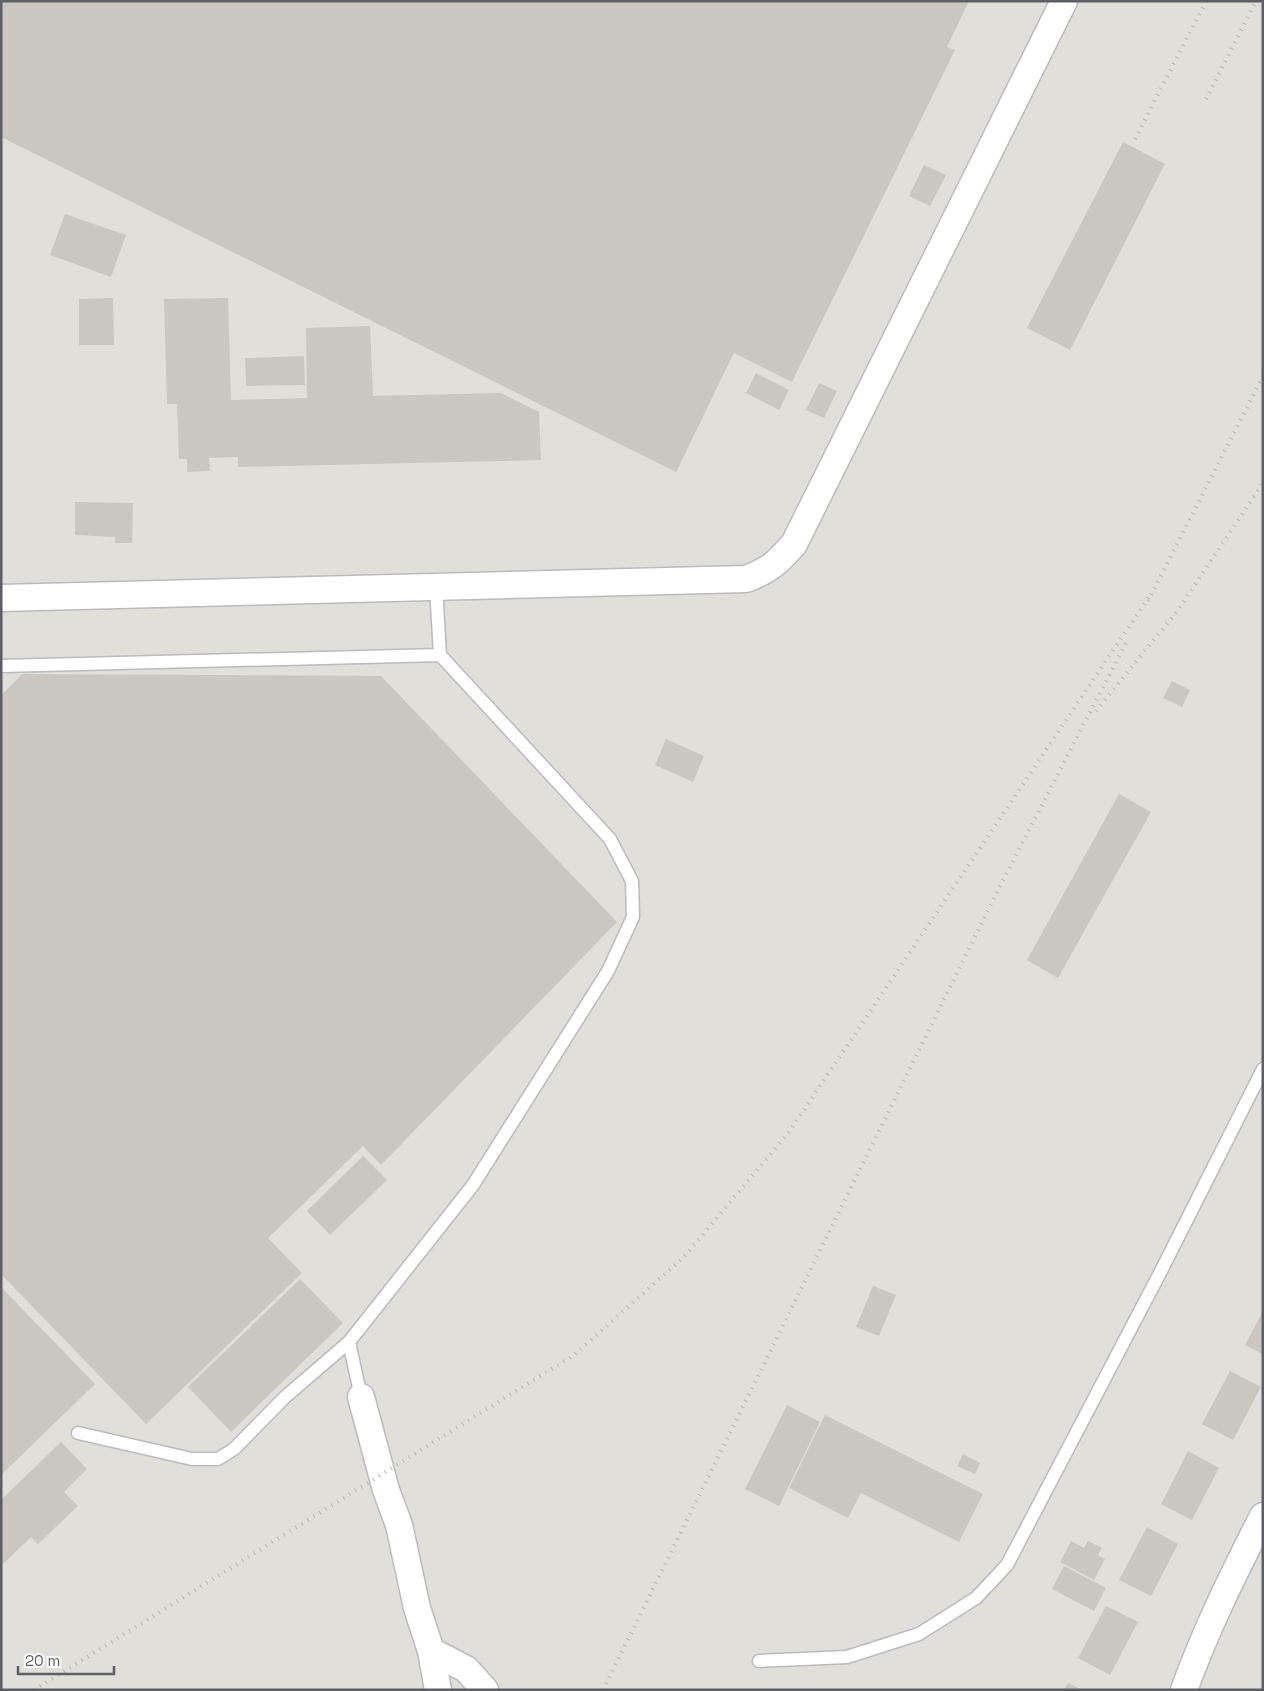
<svg xmlns="http://www.w3.org/2000/svg" width="1264" height="1691" font-family="'Space Grotesk',sans-serif">
	<rect width="100%" height="100%" fill="#efede4"/>
	<path fill="#e0dfd9" d="M1,1H1263V1690H1Z"/>
	<path fill="#cac7c1" d="M1,1H969L947,47L955,50L792,382L734,353L676,472L1,137Z
		M1123,142L1165,164L1070,350L1027,328Z
		M924,165L946,175L930,206L909,196Z
		M65,214L126,235L111,277L50,255Z
		M113,298L114,345H79V299Z
		M228,298L231,400L307,398L306,328L370,326L373,396L501,393L539,412L541,460L238,467V457L209,458L210,471L187,472V459H179L177,404H167L164,299Z
		M304,356L305,385L246,386L245,358Z
		M756,373L789,390L779,410L746,393Z
		M819,383L837,391L824,418L806,410Z
		M75,502L133,503L132,543H115V537L75,535Z
		M22,674L381,676L617,922L381,1165L363,1146L268,1238L302,1273L146,1424L1,1274V696Z
		M1172,681L1190,690L1182,707L1163,698Z
		M666,739L704,756L693,782L655,765Z
		M1119,794L1151,812L1058,978L1027,960Z
		M363,1156L387,1180L330,1235L307,1211Z
		M300,1279L343,1323L231,1432L188,1387Z
		M873,1286L896,1295L879,1336L856,1327Z
		M1,1287L95,1384L1,1475Z
		M1263,1311V1354L1245,1345Z
		M1230,1371L1261,1387L1233,1440L1202,1424Z
		M787,1405L820,1422L779,1506L745,1489Z
		M825,1415L983,1494L959,1542L861,1493L848,1518L789,1488Z
		M61,1442L87,1469L64,1492L78,1506L38,1544L31,1537L1,1566V1500Z
		M1188,1451L1219,1468L1192,1520L1161,1504Z
		M963,1454L980,1463L975,1474L957,1466Z
		M1147,1527L1178,1544L1151,1596L1119,1580Z
		M1071,1541L1084,1548L1088,1541L1102,1548L1098,1555L1105,1559L1094,1580L1060,1562Z
		M1064,1566L1106,1588L1094,1611L1052,1589Z
		M1106,1606L1138,1622L1110,1675L1078,1658Z
		M1068,1683L1082,1690H1064Z"/>
	<g fill="none" stroke-linecap="round" stroke-linejoin="round">
		<defs>
			<path id="lane" d="M436,587L440,655
				M1,666L440,655L610,839L632,881L633,917L608,971L473,1185L349,1342L285,1397L234,1449L218,1459H192L78,1433
				M349,1342L361,1397
				M759,1661L847,1657L919,1634L976,1598L1007,1565L1161,1271L1263,1069"/>
			<path id="street" d="M1,598L746,579C770,570 777,563 794,544L1064,1
				M361,1397L386,1490L399,1525L417,1608L431,1651L438,1690
				M431,1651L466,1669L485,1690
				M1184,1690C1206,1629 1234,1573 1263,1516"/>
		</defs>
		<use href="#lane" stroke="#b9bbc0" stroke-width="15"/>
		<use href="#street" stroke="#b9bbc0" stroke-width="29"/>
		<use href="#lane" stroke="#fff" stroke-width="12"/>
		<use href="#street" stroke="#fff" stroke-width="26"/>
		<path stroke="#b5b6b6" stroke-width="4" stroke-dasharray="1 6" stroke-linecap="butt" d="M1206,99L1256,1
			M1135,139L1206,1
			M1148,601L1263,376
			M1096,711L1178,610L1263,483
			M34,1690L574,1355L684,1257L789,1132L1151,594
			M603,1690L1000,886L1127,641"/>
	</g>
	<rect width="1264" height="1691" fill="none" stroke="#5c5f65" stroke-width="5"/>
	<path d="M18 1666v8h96v-8" fill="none" stroke="#5c5f65" stroke-width="2.5"/>
	<text x="25" y="1666" font-size="15" fill="#5c5f65" stroke="#ffffff" stroke-width="4" paint-order="stroke">20 m</text>
</svg>
